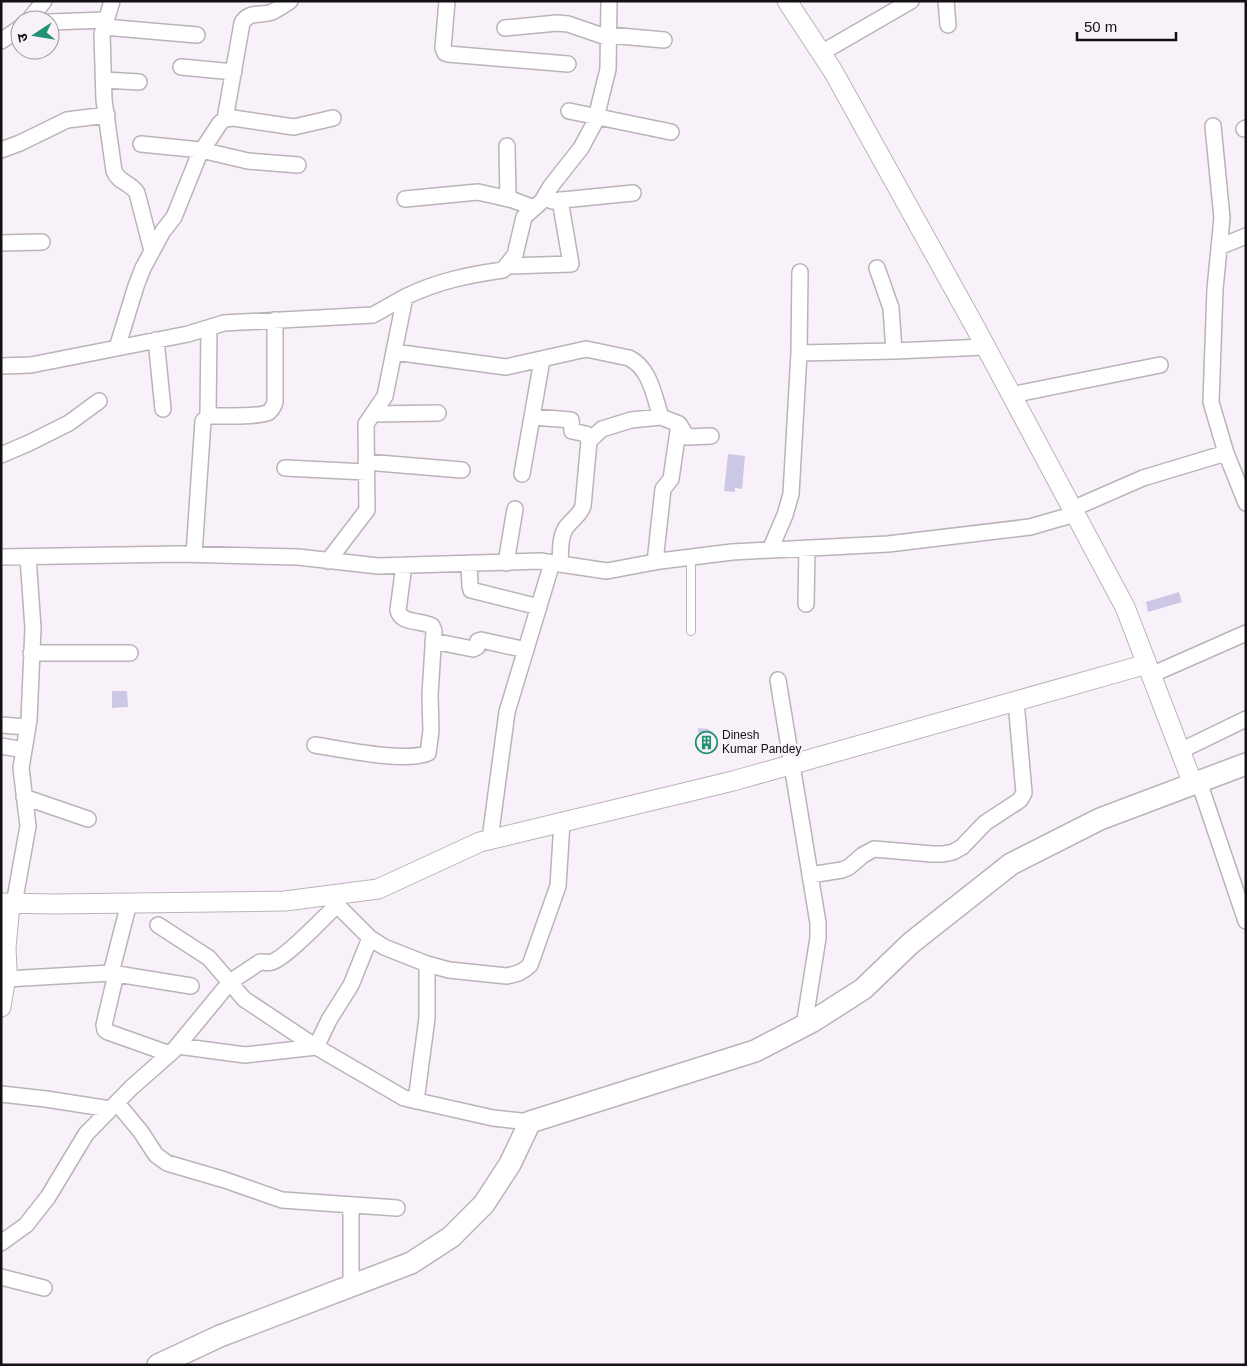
<svg xmlns="http://www.w3.org/2000/svg" width="1247" height="1366" font-family="Helvetica,'Noto Sans Devanagari',sans-serif">
	<rect width="100%" height="100%" fill="#f9f1f9"/>
	<path fill="#cdc7e6" d="M728,454L745,456L742,489L735,488V492L724,491Z
		M1179,592L1182,602L1148,612L1146,602Z
		M112,691H127L128,707L112,708Z
		M698,728L709,729L715,747L700,748Z"/>
	<g fill="none" stroke-linecap="round" stroke-linejoin="round">
		<defs>
			<path id="service" d="M691,557V631"/>
			<path id="minor" d="M112,1L102,34L104,100L114,171C119,183 131,183 137,193L152,251
				M447,1L443,48L445,53L448,54L568,64
				M946,1L948,25
				M29,20L44,1
				M50,22L106,20
				M104,27L197,35
				M505,28L557,23L568,24L609,38
				M609,35L664,40
				M1,41L20,28
				M821,53L911,1
				M181,67L234,72
				M104,80L139,82
				M569,111L671,132
				M225,119L242,23C249,11 260,16 272,12C278,9 284,5 290,1
				M1213,126L1222,218L1215,289L1211,402L1226,453L1246,503
				M1244,129L1246,128
				M141,144L201,150L248,161L298,165
				M507,146L508,199
				M1,150L20,143L67,120L107,115
				M405,199L478,192L513,200L534,208
				M552,201L633,193
				M1,243L42,242
				M1219,247L1246,236
				M506,266L571,264L560,200
				M877,268L891,308L894,351
				M156,340L163,409
				M117,348L136,286L143,268L163,231L174,217L199,155L220,123L225,119L233,118L294,127L333,118
				M394,352L506,367L586,349L629,358C650,368 654,396 661,417
				M799,353L894,351L985,347
				M1,366L31,365L188,334L224,323L373,315L405,297
				M1011,395L1160,365
				M373,414L438,413
				M208,416L209,328
				M533,417L571,420L572,431L586,434L589,441L583,506C580,515 574,518 568,525C559,535 561,551 560,564
				M589,441L602,429L631,420L661,417L679,424L687,437L711,436
				M1,455L29,443L69,423L99,401
				M366,462L462,470
				M285,468L366,472
				M522,474L542,360
				M1072,509L1143,478L1226,453
				M770,550L785,515L791,494L799,353L800,272
				M194,554L203,421L208,416C220,416 261,417 269,412C272,409 274,406 275,402V320
				M1,557L179,554L298,557L378,566L540,561L607,571L660,561L732,552L888,544L1030,527L1075,514
				M328,561L367,510L366,424L385,396L405,297C438,281 468,275 503,270L515,255L524,217L542,201L551,186L581,148L595,122L608,69L609,1
				M655,562L663,489L671,479L679,424
				M469,563L470,586L471,590L539,607
				M506,563L515,509
				M806,604L807,548
				M433,641L473,649L477,647L478,641L481,640L526,650
				M31,653H130
				M1151,675L1246,633
				M778,680L818,923V938L804,1026
				M1,725L27,727
				M315,745C341,749 406,763 428,753L431,731L430,695L434,631L432,626C422,620 400,624 398,610L404,565
				M1,746L24,750
				M1180,751L1246,719
				M1199,782L1246,921
				M24,797L88,819
				M490,839L507,712L552,563
				M810,875L842,870L849,867L863,855L874,849L932,854H943L953,852L962,847L985,823L1020,800L1024,793L1016,701
				M330,898L370,938L384,947L427,964L449,970L507,976C517,974 523,972 530,965L558,886L562,822
				M14,904L28,826L21,768L29,720L33,628L28,557
				M158,925L209,958L244,999L313,1045L404,1098L493,1118L530,1122
				M111,973L129,903
				M116,974L104,1025L105,1030L108,1032L170,1054
				M6,979L111,973L191,986
				M178,1046L245,1055L316,1047L329,1020L351,985L370,938
				M1,1094L46,1099L110,1109
				M416,1101L427,1018V964
				M117,1103L141,1132L156,1155L167,1163L225,1180L282,1200L397,1208
				M351,1205V1287
				M1,1243L26,1225L48,1197L86,1134L132,1087L174,1050L230,982L260,962C264,962 268,963 272,962C287,957 323,918 337,905
				M1,1277L44,1288"/>
			<path id="tertiary" d="M787,1L833,71L974,325L1125,607L1193,784
				M1,903L54,904L285,901L378,889L480,842L733,781L1147,664
				M1,1007L7,970L6,948L10,904"/>
			<path id="secondary" d="M158,1365L220,1336L411,1263L451,1237L484,1204L510,1164L530,1122L755,1051L813,1021L863,989L911,943L1011,864L1100,819L1246,764"/>
		</defs>
		<use href="#service" stroke="#bab3ba" stroke-width="10"/>
		<use href="#minor" stroke="#bab3ba" stroke-width="18"/>
		<use href="#tertiary" stroke="#bab3ba" stroke-width="21"/>
		<use href="#secondary" stroke="#bab3ba" stroke-width="24"/>
		<use href="#service" stroke="#fff" stroke-width="8"/>
		<use href="#minor" stroke="#fff" stroke-width="15"/>
		<use href="#tertiary" stroke="#fff" stroke-width="19"/>
		<use href="#secondary" stroke="#fff" stroke-width="21"/>
	</g>
	<defs>
		<symbol id="building-ring" viewBox="-11 -11 22 22"><circle r="9.5" fill="#f9f1f9" stroke="#219273" stroke-width="1.5"/><path d="M-4-6H4V6H1V3H-1V6H-4ZM-2.5-4.3h1.7v1.8h-1.7ZM.8-4.3h1.7v1.8H.8ZM-2.5-1h1.7V.8h-1.7ZM.8-1h1.7V.8H.8Z" fill="#219273"/></symbol>
	</defs>
	<g fill-rule="evenodd">
		<use href="#building-ring" x="694" y="730" width="25" height="25"/>
	</g>
	<g text-anchor="middle" stroke-width="5" stroke-linejoin="round" paint-order="stroke">
		<g font-size="12" fill="#141114" stroke="#f9f1f9" text-anchor="start">
			<text x="722" y="739">Dinesh<tspan x="722" dy="14">Kumar Pandey</tspan></text>
		</g>
	</g>
	<rect width="1247" height="1366" fill="none" stroke="#141114" stroke-width="5"/>
	<g transform="translate(35 35) rotate(258)"><circle r="24" fill="#f9f1f9" stroke="#9d979d"/>
	<path d="M0-4L9 19L0 12L-9 19Z" fill="#219273"/>
	<text y="-8" font-size="14" font-weight="bold" text-anchor="middle" fill="#141114">उ</text>
	</g>
	<path d="M1077 32v8h99v-8" fill="none" stroke="#141114" stroke-width="2.5"/>
	<text x="1084" y="32" font-size="15" fill="#141114" stroke="#f9f1f9" stroke-width="4" paint-order="stroke">50 m</text>
</svg>
